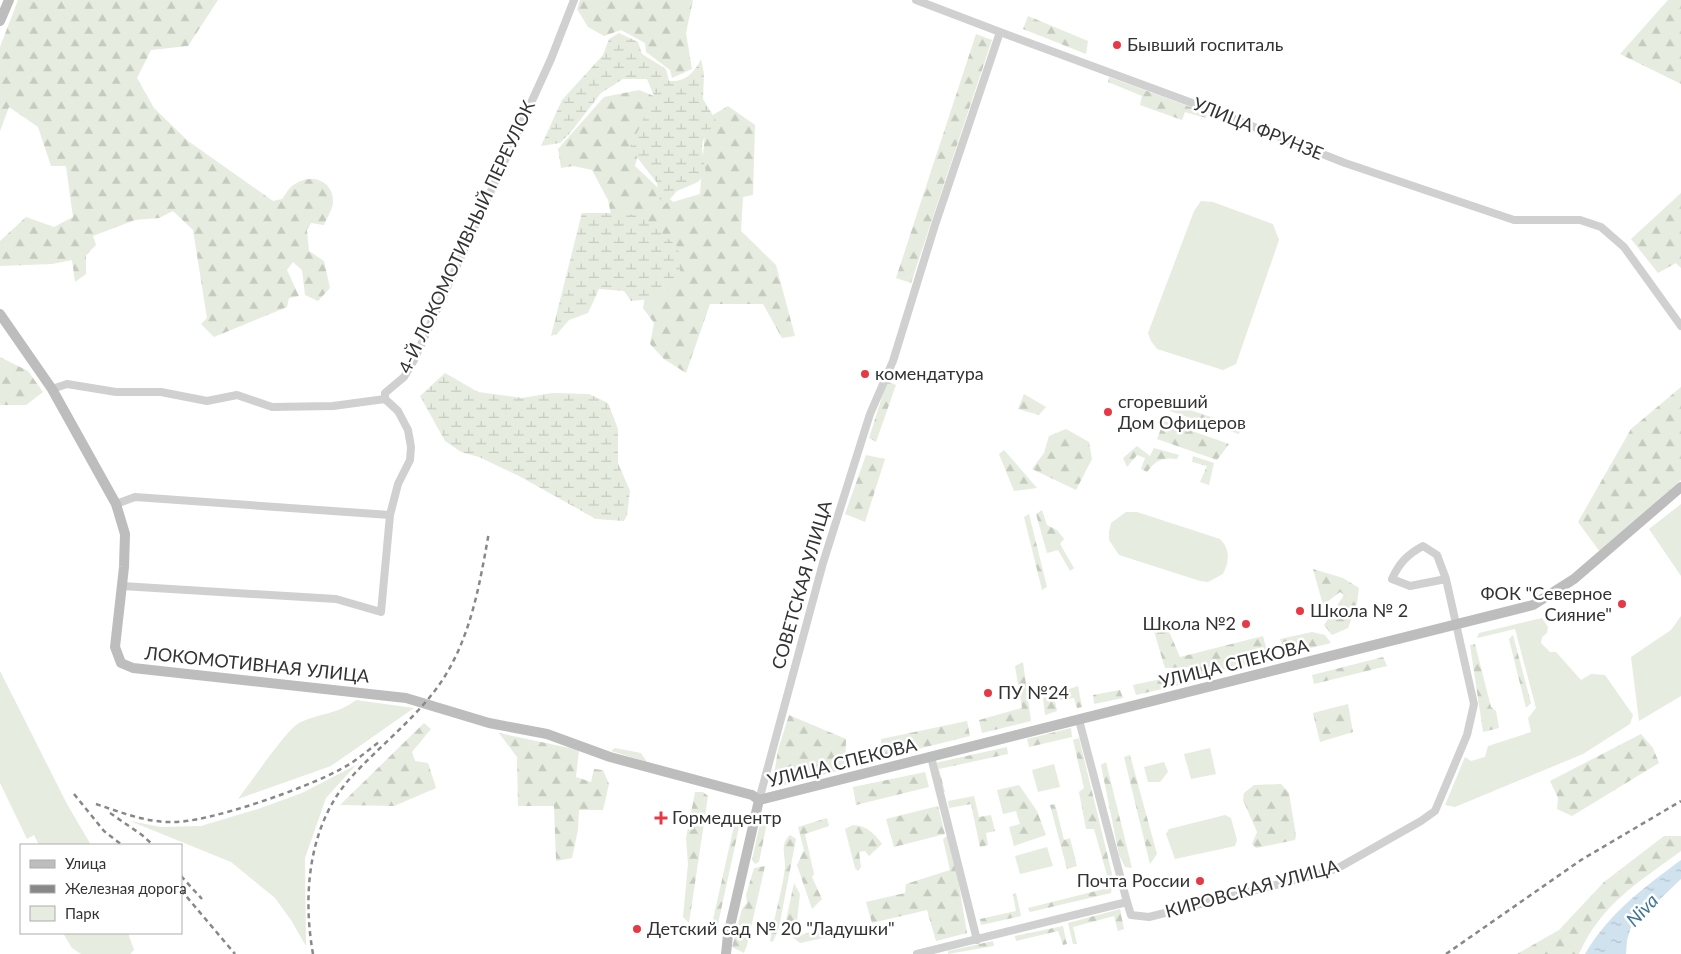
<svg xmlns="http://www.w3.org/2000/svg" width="1681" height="954" font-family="Lato,sans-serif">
	<defs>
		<pattern id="forest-firs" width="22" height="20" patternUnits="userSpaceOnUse" patternTransform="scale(1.25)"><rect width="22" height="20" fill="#e6ecdf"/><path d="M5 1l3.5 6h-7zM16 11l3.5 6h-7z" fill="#c6cbc0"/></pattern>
		<pattern id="wetland-marsh" width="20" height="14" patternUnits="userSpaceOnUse" patternTransform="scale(1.25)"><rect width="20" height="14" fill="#e6ecdf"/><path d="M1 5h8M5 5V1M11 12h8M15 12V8" fill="none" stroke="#c6cbc0"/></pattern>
		<pattern id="water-ripples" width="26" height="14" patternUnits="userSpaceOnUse" patternTransform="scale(1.25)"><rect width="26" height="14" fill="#cfe2ee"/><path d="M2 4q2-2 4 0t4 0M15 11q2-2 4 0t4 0" fill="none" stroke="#b2c2cd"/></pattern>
	</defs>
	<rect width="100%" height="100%" fill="#fff"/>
	<path fill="#e6ecdf" d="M1201,201L1213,202L1273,224L1279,240L1236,364L1223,370L1157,349L1151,341L1148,333L1194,211Z
		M1681,504V576L1649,529Z
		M1126,512H1137L1220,539C1231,550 1229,562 1223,574L1208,582L1200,581L1119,555L1109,540V532L1111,523Z
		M1681,616V696L1639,721L1631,657L1671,630Z
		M1542,618L1548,627L1547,633L1542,637L1541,643L1550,652H1556L1581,680L1591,674L1605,675L1633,715L1630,724L1583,754L1455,807L1445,805L1465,757L1471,761L1485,757L1488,746L1531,732L1528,718L1536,708L1515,629L1477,638L1479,633Z
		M0,671L67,804L91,845H39L34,835L27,839L0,783Z
		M356,700L414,708L331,766L238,799C249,785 286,730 299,723C319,713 337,715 356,700Z
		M615,748L641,753L647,762L611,751Z
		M1210,748L1216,774L1191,779L1184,754Z
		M1164,762L1168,772L1160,782H1148L1144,767Z
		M1054,764L1060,787L1038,792L1032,770Z
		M356,765L326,798L305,858L306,946L291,920L275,898L231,862L130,821L161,827L201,826L258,809L302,793Z
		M1225,815L1231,818L1237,840L1235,846L1175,859L1166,834L1169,829Z
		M1047,847L1053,866L1020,874L1015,856Z
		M63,933H128L134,950L130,954H81L72,948Z"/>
	<path fill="url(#forest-firs)" d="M18,0H218L188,46L151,50L137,78L154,108L188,141L273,201L282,199C286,194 289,187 295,184C312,173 334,181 333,203C332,210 327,218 324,225L311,223L307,230L309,251L324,261L330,288L318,301L305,295L302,270L293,262L287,270L299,296L289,298L287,307L214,337L201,324L207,318L193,230L173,211L159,218L135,220L93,236L96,245L86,255V274L75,282L72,260L52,264L0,266V241L26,217L54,227L73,217L66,166H51L38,127L9,107L0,131V47Z
		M580,0H693L686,33L692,69L672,78L670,70L646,52L645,43L621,30L604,36L588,27L577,9Z
		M1668,0H1681V84L1620,54Z
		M1028,16L1088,41L1086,54L1023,29Z
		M976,34L992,40L911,283L896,278Z
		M1109,77L1207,113L1206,118L1185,112L1182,120L1140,105L1142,96L1108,82Z
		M639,90L654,96L635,166L673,202L700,194L706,119L728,106L755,125L753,195L743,197L741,231L776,265L795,336L782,338L763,304H710L686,373L664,359L650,344L654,323L643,308L647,287L614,229L608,200L592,170L573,166L561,168L558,149L604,97Z
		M1681,193V268L1676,263L1658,273L1631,239Z
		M0,357L28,371L43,392L26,405H0Z
		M887,381L896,385L876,442L869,438Z
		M1681,387V480L1600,552L1578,522L1631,429Z
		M1024,394L1046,407L1039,415L1018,409Z
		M1172,404L1241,427L1239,434L1170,411Z
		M1164,421L1229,444L1217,460L1157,439Z
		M1066,429L1089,442L1092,459L1076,490L1032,469L1044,453L1049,436Z
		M1137,446L1150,456L1154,448L1179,455L1177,459C1162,457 1156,460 1147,472L1141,469L1145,458L1137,455L1127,467L1123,458Z
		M1004,450L1037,488L1014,491L999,454Z
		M866,455L885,459L865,522L845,514Z
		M1193,456L1214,463L1209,485L1200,482L1207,466L1192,462Z
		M1042,510L1047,525L1057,530L1064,539L1060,544L1074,568L1070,571L1058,550L1047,553L1036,514Z
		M1029,514L1047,587L1042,590L1024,517Z
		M1313,569L1343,578L1359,588L1357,603L1348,628L1332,635L1324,625L1344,595L1340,592L1323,605Z
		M1153,628L1168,629L1180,657L1263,636L1269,659L1196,676L1192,667L1165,668Z
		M1312,632L1325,635L1331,643L1286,654L1280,639Z
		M1513,635L1531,703L1526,708L1509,639Z
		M1475,644L1491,707L1496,711L1499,728L1483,732L1470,645Z
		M1383,657L1387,666L1314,684L1312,675Z
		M1023,662L1031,721L982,733L979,720L1022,708L1015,666Z
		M1185,674L1188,683L1136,695L1133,685Z
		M1078,686L1082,707L1077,708L1074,698L1055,701L1057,711L1045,715L1043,698Z
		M1120,690L1123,698L1094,704L1093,695Z
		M1348,704L1353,732L1320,742L1313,713Z
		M789,715L846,739L845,769L772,788L778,750Z
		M967,721L970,736L882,758L881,739Z
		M424,723L431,729L412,752L415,761L428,763L436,788L394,806L340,805Z
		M1071,728L1072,737L1029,747L1027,739Z
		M499,733L579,750L576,777L591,782L594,769L603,770L609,784L603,810H579L578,830L572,858L556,861L554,806H518L517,757Z
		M1641,734L1653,748L1659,763L1572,816L1557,809L1558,798L1550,781Z
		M1079,738L1114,882H1109L1094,829H1086L1079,792L1084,788L1073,740Z
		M1007,747L1008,754L939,769L945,792H942L935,763Z
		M1130,755L1157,854L1150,864L1124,757Z
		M1106,762L1132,868L1125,867L1119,855L1101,765Z
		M925,772L929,787L856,805L853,787Z
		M1281,784L1289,793L1296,836L1295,840L1256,848L1252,844L1257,832L1243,800L1244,793L1254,785Z
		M1019,785L1037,811L1046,835L1014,846L1009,827L1020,824L1016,811L1003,814L997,790Z
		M695,792H703L708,796L689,923L683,917L688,864L686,838Z
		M974,796L979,817L991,815L995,831L986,833L988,845L980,847L971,804L949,808L948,801Z
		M1055,804L1064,840L1070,838L1077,866L1067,869L1050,805Z
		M938,806L945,834L894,847L886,819Z
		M736,817L741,818L718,924H712Z
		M827,818L829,826L805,834L814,874L812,877L822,899L812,909L797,865L804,850L798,827Z
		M763,821L767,823L759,862L755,864L752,860L760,823Z
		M853,825C867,826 874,833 882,844L869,856L865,851L859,852L861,867L858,871L855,868L845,829Z
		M790,835L796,839L779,927L773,942L770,941C774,917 782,892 785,868C786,856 779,845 790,835Z
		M947,836L958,879L967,933L936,941L927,910L872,923L866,902L905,893L906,884L950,870L943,839Z
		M1664,836H1681V851C1639,882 1601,904 1579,954H1517L1559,930L1604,882Z
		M765,866L747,945L744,953L732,947L742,909L747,903L746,895L754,868Z
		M794,883L800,894L797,921L793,925L801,935L818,930L817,926L821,924L823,929L845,925L846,933L800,943L784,930Z
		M1112,887L1111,893L1030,912L1028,908Z
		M1016,893L1021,916L981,925L980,919L1016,911L1013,894Z
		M1120,909L1124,929L1118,931L1114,916L1073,927L1077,944H1073L1068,923Z
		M1063,926L1067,944L1063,945L1058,931L1016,941L1015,936Z
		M993,941L994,946L948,954V951Z"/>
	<path fill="url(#wetland-marsh)" d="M619,33L638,42L642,54L666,69L669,81C686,82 694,73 701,59L704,74L703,99L717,122C696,143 702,146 706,173L698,182L677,191L661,209L657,183L630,148L654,96L647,79H623L601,93L570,133L560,143L541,146L562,100L603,55L609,39Z
		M582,213H621L641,216L678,247L681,279C665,296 655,299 631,301L624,291L599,289L588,313L569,320L557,334L551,336Z
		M445,373L478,392L522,398L552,393L589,394L608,403L618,429V463L630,491L627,515L624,521L596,519L519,476L479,457L461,452L445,441L420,396Z"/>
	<path fill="url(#water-ripples)" d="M1681,860V879L1631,927L1627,940L1626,954H1585C1610,912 1642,889 1681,860Z"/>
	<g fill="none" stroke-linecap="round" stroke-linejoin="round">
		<path stroke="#d0d0d0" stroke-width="8" d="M916,0L1000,32
			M52,389L67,384L116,392H161L207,401L237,395L272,407L333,406L385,399
			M116,504L135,497L390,515
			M122,586L336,599L381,612L390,515L398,484L410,460L411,447L408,430L398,411L385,399V393L404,377L414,360L551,59L574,0
			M1079,720L1127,902
			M931,757L977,940
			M759,800L823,563L870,414L893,361L935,225L1000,32L1214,111L1345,163L1514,220H1580L1601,227L1624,247L1681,326
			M917,954L1127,902L1131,915L1149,917L1323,873L1338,868L1421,821L1435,811L1467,735L1474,704L1446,579L1410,586L1392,579C1399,563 1408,554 1423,546L1437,555L1446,579"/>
		<path stroke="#bdbdbd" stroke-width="10" d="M0,21L9,0
			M0,314L52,389L116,504L125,534L124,567L115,647L121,663L133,668L406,698L489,723L547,734L610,757L752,795L759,800
			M759,800L1533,605L1574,579L1681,487
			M726,954L728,935L759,800"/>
		<path stroke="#888" stroke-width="2.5" stroke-dasharray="5 4" stroke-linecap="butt" d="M74,794L104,831L122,845
			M96,804C120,812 145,822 170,822C206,824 309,787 341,769C355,762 367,751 379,742
			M110,813L142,835L153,845
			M181,876L202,899
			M181,890L235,954
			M313,954C302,892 309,820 355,773C385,741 422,713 445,676C472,632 480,582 489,532
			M1446,954L1581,860L1681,801"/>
	</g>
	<g fill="#e63946" stroke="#fff" stroke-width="2">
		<circle cx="1117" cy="45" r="5"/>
		<circle cx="865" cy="374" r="5"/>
		<circle cx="1108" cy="412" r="5"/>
		<circle cx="1622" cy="604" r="5"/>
		<circle cx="1300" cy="611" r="5"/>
		<circle cx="1246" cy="624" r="5"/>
		<circle cx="988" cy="693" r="5"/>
		<path d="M658.5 810.5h5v5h5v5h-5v5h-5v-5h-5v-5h5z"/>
		<circle cx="1200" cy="881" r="5"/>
		<circle cx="637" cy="929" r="5"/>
	</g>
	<g text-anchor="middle" stroke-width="5" stroke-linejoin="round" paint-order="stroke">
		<g font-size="18" fill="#333" stroke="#fff" text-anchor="start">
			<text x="1127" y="51">Бывший госпиталь</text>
			<text x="875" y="380">комендатура</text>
			<text x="1118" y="408">сгоревший<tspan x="1118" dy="21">Дом Офицеров</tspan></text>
			<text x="1612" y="600" text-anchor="end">ФОК "Северное<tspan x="1612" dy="21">Сияние"</tspan></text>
			<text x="1310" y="617">Школа № 2</text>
			<text x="1236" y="630" text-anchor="end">Школа №2</text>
			<text x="998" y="699">ПУ №24</text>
			<text x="672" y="824">Гормедцентр</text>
			<text x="1190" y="887" text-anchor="end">Почта России</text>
			<text x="647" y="935">Детский сад № 20 "Ладушки"</text>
		</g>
		<g font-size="18" fill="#333" stroke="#fff">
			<text transform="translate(1258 129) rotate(22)" y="6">УЛИЦА ФРУНЗЕ</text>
			<text transform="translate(467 237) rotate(-65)" y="6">4-Й ЛОКОМОТИВНЫЙ ПЕРЕУЛОК</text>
			<text transform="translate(802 585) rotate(-74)" y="6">СОВЕТСКАЯ УЛИЦА</text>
			<text transform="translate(1234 664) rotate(-14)" y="6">УЛИЦА СПЕКОВА</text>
			<text transform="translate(257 665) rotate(6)" y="6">ЛОКОМОТИВНАЯ УЛИЦА</text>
			<text transform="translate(842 763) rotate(-14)" y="6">УЛИЦА СПЕКОВА</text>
			<text transform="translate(1252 889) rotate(-15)" y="6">КИРОВСКАЯ УЛИЦА</text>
		</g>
		<g font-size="19" font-style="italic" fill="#3f7597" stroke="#fff">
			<text transform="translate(1642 910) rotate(-46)" y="7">Niva</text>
		</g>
	</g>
	<rect x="20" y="844" width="162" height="90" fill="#ffffff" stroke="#adadad"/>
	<rect x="30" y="860" width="25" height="8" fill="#bdbdbd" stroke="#adadad"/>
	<text x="65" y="869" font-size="15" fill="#333333">Улица</text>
	<rect x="30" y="885" width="25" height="8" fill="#888888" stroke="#adadad"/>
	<text x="65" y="894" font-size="15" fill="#333333">Железная дорога</text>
	<rect x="30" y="906" width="25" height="15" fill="#e6ecdf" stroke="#adadad"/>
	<text x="65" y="919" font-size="15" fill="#333333">Парк</text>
</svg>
